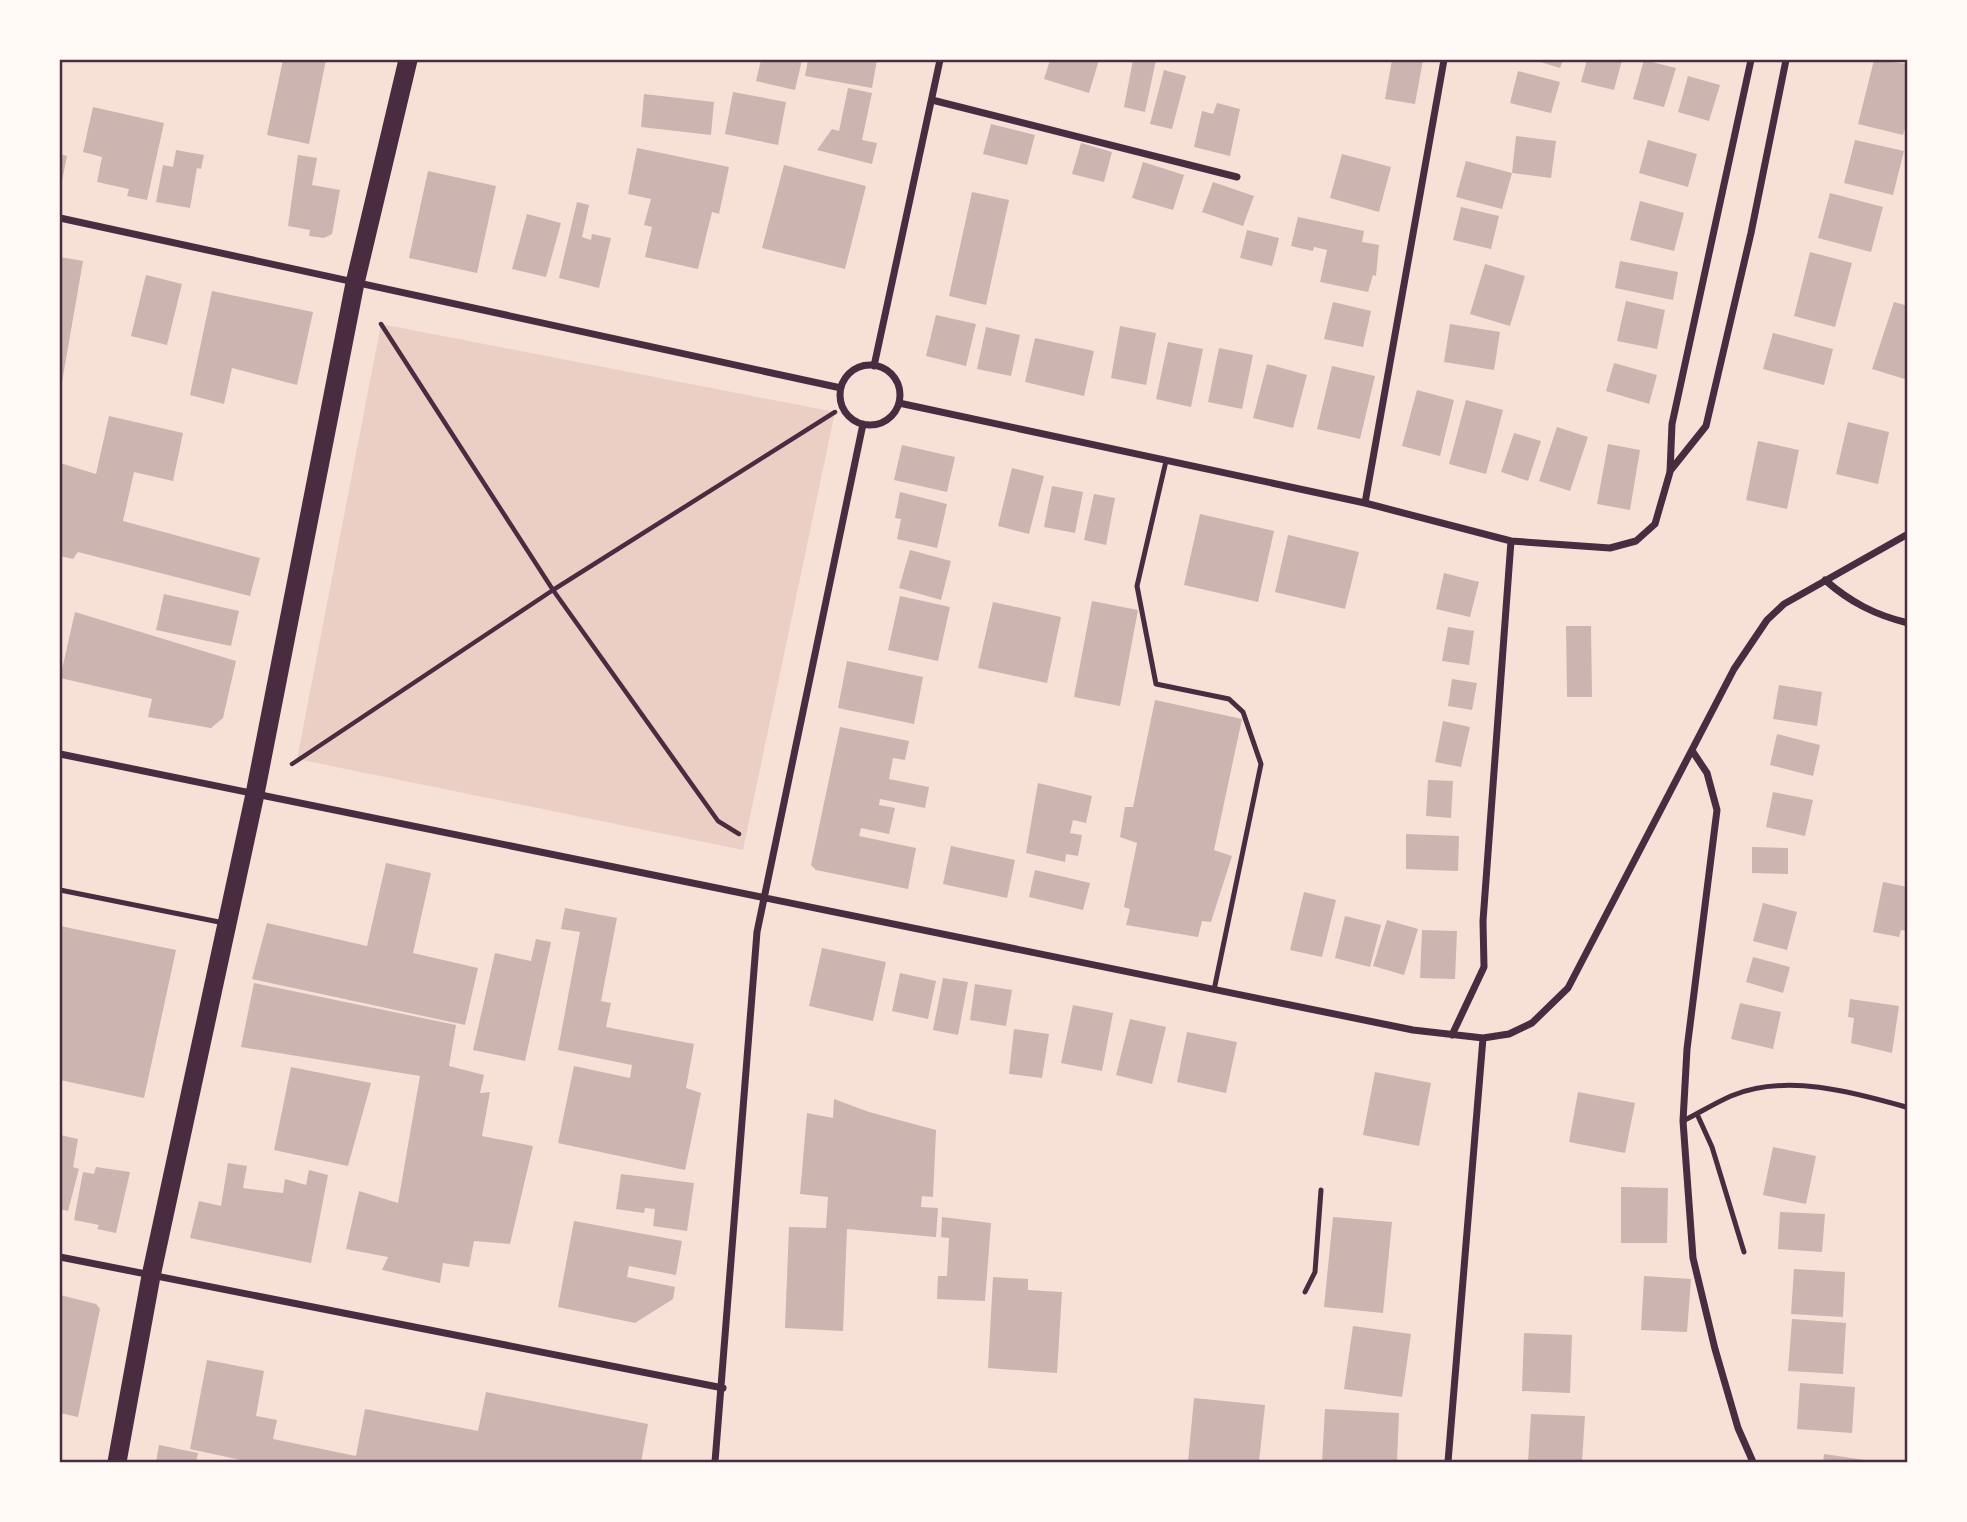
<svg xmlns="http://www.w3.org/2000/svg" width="1967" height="1522" font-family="Quicksand,sans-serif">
	<rect width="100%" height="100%" fill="#f7e1d7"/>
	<path fill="#ebcfc5" d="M381,324L835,412L743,850L297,759Z"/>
	<path fill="#ccb4b1" d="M283,60H326L309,144L267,135Z
		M761,60H802L795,90L756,81Z
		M808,60H877L872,88L805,76Z
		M1050,60H1099L1089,93L1044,79Z
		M1133,60H1156L1145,112L1124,107Z
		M1392,60H1423L1415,104L1385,99Z
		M1534,60H1563L1560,68Z
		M1587,60H1622L1614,90L1581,82Z
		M1644,60L1676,68L1664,107L1633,99Z
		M1874,60L1908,64V118L1903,135L1858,124Z
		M1164,70L1186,76L1172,129L1150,124Z
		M1518,71L1560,82L1551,113L1510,103Z
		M1688,76L1720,85L1709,121L1678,112Z
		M848,88L872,93L862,140L877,143L872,164L817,150L832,129L839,131Z
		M733,92L786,102L778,145L725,134Z
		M644,94L714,102L711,135L641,127Z
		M1217,103L1240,109L1230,156L1194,147L1202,111L1213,114Z
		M93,107L164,123L147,200L127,196L129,189L97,182L102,157L83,152Z
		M991,124L1035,135L1027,165L983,154Z
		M1516,136L1556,141L1551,178L1512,173L1502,209L1456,197L1466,161L1512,173Z
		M1648,140L1697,154L1688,187L1639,173Z
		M1855,140L1904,151L1893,195L1844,183Z
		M1081,143L1112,152L1104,182L1072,174Z
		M637,148L729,167L719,214L712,212L698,269L645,257L652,227L644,225L651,199L628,194Z
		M176,150L204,155L201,169L197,168L190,208L156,202L163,165L173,167Z
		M60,154L67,156L62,181L60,180Z
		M1342,154L1391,167L1379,212L1330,198Z
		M298,155L317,158L312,185L340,190L332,234L324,238L309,236L310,230L288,226Z
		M1143,162L1184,175L1173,210L1132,198Z
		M784,165L866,186L845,269L762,248Z
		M428,171L496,186L477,273L409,258Z
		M1213,182L1254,196L1243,226L1202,212Z
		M972,192L1009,200L986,305L949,296Z
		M1830,193L1883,207L1871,252L1818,238Z
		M1640,201L1684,213L1674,251L1630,240Z
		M577,202L589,205L582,237L591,240L592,234L611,238L599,288L559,278Z
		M1461,207L1499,216L1491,249L1453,240Z
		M527,214L561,223L546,277L512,269Z
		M1298,217L1364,231L1362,242L1379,245L1376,276L1373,275L1368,292L1320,282L1327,250L1314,247L1313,251L1291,246Z
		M1247,230L1279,238L1272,266L1240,258Z
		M1810,252L1852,263L1835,327L1794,316Z
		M60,257L83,261L61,388H60Z
		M1620,261L1678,272L1673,300L1615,288Z
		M1485,264L1525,276L1510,326L1470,314Z
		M146,275L182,284L167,345L131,336Z
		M212,291L313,312L297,385L232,368L224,404L190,395Z
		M1626,301L1665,310L1657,349L1617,341Z
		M1333,302L1371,311L1363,347L1324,339Z
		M1894,302L1908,306V380L1872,369Z
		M936,315L976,324L966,366L926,356Z
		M1450,324L1500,332L1494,370L1444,362Z
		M1120,326L1156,333L1146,385L1111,378Z
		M986,327L1020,335L1011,376L977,369Z
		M1773,333L1833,349L1824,385L1763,369Z
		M1035,338L1094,351L1084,396L1025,382Z
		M1168,342L1203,349L1191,407L1156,399Z
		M1219,348L1253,355L1242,409L1208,402Z
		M1614,363L1657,375L1649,404L1606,391Z
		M1267,364L1307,375L1293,428L1253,418Z
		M1332,366L1375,376L1360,439L1317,429Z
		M1417,390L1454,400L1440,456L1402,446Z
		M1466,400L1503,410L1486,474L1449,464Z
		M109,416L183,433L173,481L134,472L123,521L260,558L250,596L78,552L73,559L60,556V463L96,474Z
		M1848,422L1889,432L1878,484L1836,474Z
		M1557,427L1588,437L1570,491L1539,481Z
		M1514,433L1541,441L1528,481L1501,472Z
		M1758,441L1799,450L1787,509L1746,500Z
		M1608,444L1640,450L1630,510L1597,504Z
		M902,445L955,457L947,492L894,480Z
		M1012,468L1044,476L1029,534L998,526Z
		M1052,486L1083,492L1075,533L1044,527Z
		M900,492L947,504L937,548L897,539L901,519L895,518Z
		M1094,494L1115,498L1106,545L1084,540Z
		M1200,514L1274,531L1258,602L1184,585Z
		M1288,535L1359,552L1345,609L1275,592Z
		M910,550L951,561L941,600L899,588Z
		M1444,573L1479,582L1470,617L1436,609Z
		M164,594L239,611L231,646L156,630Z
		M900,596L950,607L938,661L888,650Z
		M1092,601L1138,610L1120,706L1074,697Z
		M993,602L1061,617L1047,683L978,668Z
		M75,612L236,661L223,718L211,728L148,717L152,699L60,678Z
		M1566,626H1591L1592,697H1567Z
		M1448,627L1474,631L1469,665L1442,661Z
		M847,661L923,677L914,724L838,708Z
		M1452,679L1477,683L1472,710L1448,706Z
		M1779,685L1822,692L1817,726L1773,719Z
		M1155,700L1242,719L1214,850L1232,856L1211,922L1202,921L1198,937L1126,925L1130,909L1124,907L1137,843L1120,837L1125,807H1133Z
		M1443,721L1470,727L1461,767L1435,762Z
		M840,727L909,741L905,760L893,758L889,779L929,787L925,808L880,799L879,805L895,808L889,834L861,828L859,836L916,848L908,889L816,870L811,865Z
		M1777,734L1820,745L1813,776L1770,765Z
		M1428,780L1453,781L1451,818L1426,816Z
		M1038,783L1092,796L1086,823L1073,820L1070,833L1082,835L1078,856L1066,854L1065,862L1026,853Z
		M1773,792L1813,800L1805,836L1766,827Z
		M1406,834L1459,836L1458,871L1406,869Z
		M951,846L1015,860L1007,898L943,884Z
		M1752,847L1788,848V874L1752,873Z
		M386,863L431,873L413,953L478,968L465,1025L252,979L267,923L367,946Z
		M1035,870L1090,883L1083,910L1029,897Z
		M1883,882L1908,887V931L1901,930L1899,937L1873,932Z
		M1304,892L1336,900L1322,957L1290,950Z
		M1763,903L1797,912L1787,950L1753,941Z
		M565,908L617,918L601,1001L611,1003L606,1027L694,1044L686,1088L701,1093L685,1170L558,1143L574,1066L630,1078L632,1065L558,1050L580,932L561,929Z
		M1345,916L1381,925L1370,967L1335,958Z
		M1387,920L1418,929L1404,975L1373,966Z
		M60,926L176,950L144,1098L60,1080Z
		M1422,930L1457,931L1455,979L1420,978Z
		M536,939L551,942L525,1061L473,1050L495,953L531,961Z
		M822,948L886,962L873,1021L809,1006Z
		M1753,957L1790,967L1783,993L1746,982Z
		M900,973L936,981L928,1019L892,1011Z
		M943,978L968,982L958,1035L933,1030Z
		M254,983L456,1025L449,1066L484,1075L480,1093L490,1092L482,1136L533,1146L510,1244L474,1241L469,1267L443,1263L440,1283L382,1270L388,1257L346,1249L359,1191L398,1203L420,1076L241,1047Z
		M975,984L1012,990L1006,1026L970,1020Z
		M1850,999L1899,1006L1892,1053L1851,1043L1854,1018L1848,1017Z
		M1740,1003L1781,1012L1773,1049L1731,1039Z
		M1073,1005L1113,1013L1102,1071L1061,1063Z
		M1130,1019L1166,1027L1152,1084L1116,1075Z
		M1014,1029L1049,1034L1042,1078L1009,1074Z
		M1187,1032L1237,1042L1226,1093L1177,1082Z
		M291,1067L371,1083L348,1166L274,1150Z
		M1375,1072L1431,1083L1419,1146L1363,1135Z
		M1578,1092L1635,1103L1625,1153L1569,1142Z
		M834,1099L869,1112L936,1130L933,1197L922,1196L921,1207L938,1208L936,1237L847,1229L843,1331L785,1328L789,1227L826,1228L828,1197L800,1194L807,1113L833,1118Z
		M60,1135L78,1139L73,1167L79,1169L68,1211L60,1209Z
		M1773,1147L1816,1156L1806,1204L1763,1195Z
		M228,1163L247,1166L243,1188L283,1193L285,1179L306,1185L309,1170L328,1175L311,1263L190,1238L199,1201L221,1206Z
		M96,1167L130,1172L116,1233L97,1229L99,1225L74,1220L83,1172L94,1174Z
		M621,1174L694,1183L687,1231L653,1226L655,1209L645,1208L644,1213L616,1209Z
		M1621,1187L1668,1188L1667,1243H1621Z
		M1780,1212L1825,1214L1822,1252L1778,1249Z
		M942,1217L991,1223L985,1301L937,1299L938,1276H947L949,1238L941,1237Z
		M1333,1217L1392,1222L1383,1313L1324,1307Z
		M574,1221L682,1241L676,1275L629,1266L627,1277L675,1287L673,1299L635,1323L558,1307Z
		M1794,1269L1845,1272L1843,1317L1791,1314Z
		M1644,1276L1691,1279L1687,1332L1641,1330Z
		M993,1277L1028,1279V1290L1062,1292L1057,1373L988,1368Z
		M60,1295L96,1304L100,1309L78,1417L60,1413Z
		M1792,1319L1846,1323L1843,1374L1788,1371Z
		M1353,1326L1411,1334L1402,1397L1344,1389Z
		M1524,1333L1572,1335L1570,1393L1522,1391Z
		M207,1360L264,1371L256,1416L277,1420L273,1439L356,1456L365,1409L478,1431L486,1392L648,1424L641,1462H240L241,1460L190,1449Z
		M1800,1383L1855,1387L1852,1433L1797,1429Z
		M1194,1398L1265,1405L1259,1462H1188Z
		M1325,1409L1399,1413L1397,1462H1322Z
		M1531,1414L1585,1416L1582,1462H1528Z
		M159,1445L198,1453L196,1462H156Z
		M1824,1454L1872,1461V1462H1823Z"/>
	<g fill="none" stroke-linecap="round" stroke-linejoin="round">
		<path stroke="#4a2c40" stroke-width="4.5" d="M381,324L553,590L718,821L739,834
			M292,764L553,590L835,412"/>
		<path stroke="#4a2c40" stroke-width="5" d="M1166,461L1137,586L1156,684L1229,699L1243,712L1261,764L1214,990
			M60,890L224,923
			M1697,1114L1712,1147L1744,1252
			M1683,1121C1699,1113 1715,1103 1731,1096C1785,1073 1853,1092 1906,1107
			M1305,1292L1315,1272L1321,1190"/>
		<path stroke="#4a2c40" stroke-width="7" d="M932,100L1237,177
			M60,218L841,388
			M840 395a30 30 0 1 1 60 0a30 30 0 1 1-60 0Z
			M874,366L940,60
			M899,403L1365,503L1511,541L1610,548L1636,541L1655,524L1670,472L1672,424L1751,60
			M1670,471L1706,426L1751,233L1786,60
			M1365,503L1444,60
			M1825,580C1850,602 1875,615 1908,623
			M1693,752L1707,773L1717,810L1687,1049L1683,1121L1693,1258L1715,1349L1738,1428L1753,1462
			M60,754L1413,1030L1483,1038L1509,1034L1532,1023L1568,988L1734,669L1767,620L1784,604L1908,534
			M1452,1035L1484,967L1483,921L1511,541
			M60,1257L723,1388
			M715,1462L757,932L863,424
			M1448,1462L1483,1038"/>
		<path stroke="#4a2c40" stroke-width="19" d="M117,1462L151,1276L255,794L355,283L408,60"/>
	</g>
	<rect width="1967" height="1522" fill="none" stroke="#fffaf5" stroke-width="122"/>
	<rect x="61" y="61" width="1845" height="1400" fill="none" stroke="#4a2c40" stroke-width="2.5"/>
</svg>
